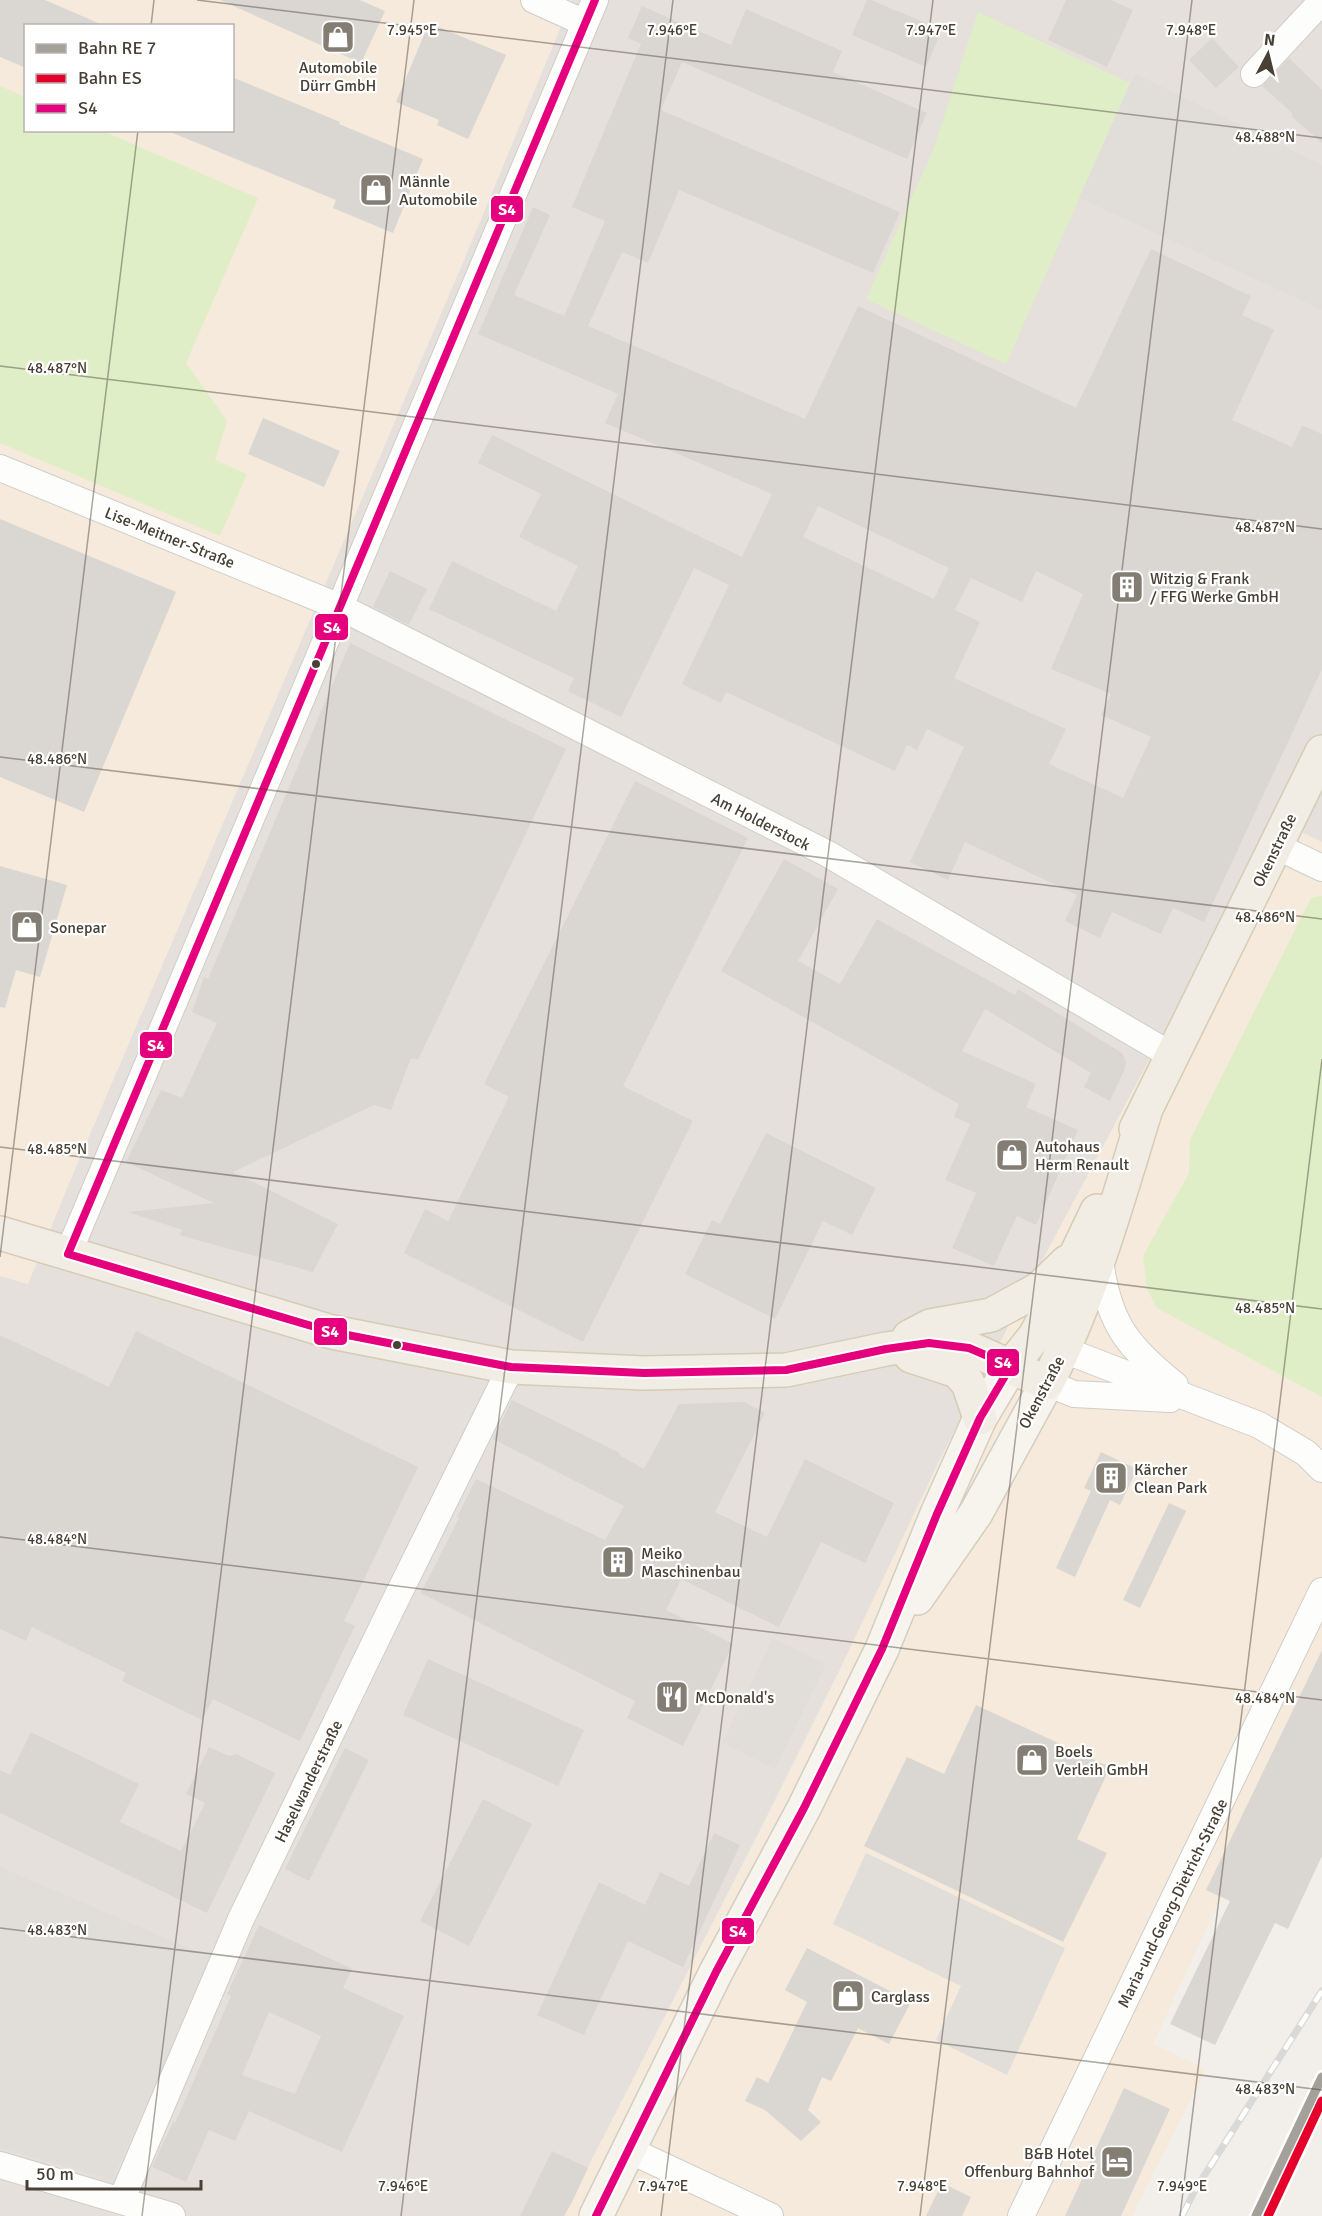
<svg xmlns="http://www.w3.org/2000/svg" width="1322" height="2216" font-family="Signika,sans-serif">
	<rect width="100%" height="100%" fill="#f2efea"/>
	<path fill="#f5eadb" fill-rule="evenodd" d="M0,0H572L464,260L70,1181L28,1284L0,1276ZM26,26H232V130H26Z
		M1277,819L1322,842V1680L1153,2044L1206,2069L1132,2216H563L762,1826L842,1665L941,1457L1043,1259Z"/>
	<path fill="#e5e0db" d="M572,0H1322V842L1277,820L1043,1259L941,1457L842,1665L762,1826L563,2216H0V1276L28,1284L70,1181L464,260Z"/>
	<path fill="#e0eec7" d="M978,12L1130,83L1006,364L866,299L933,151Z
		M0,86L25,97L26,130L103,131L258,198L186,363L227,421L215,460L247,474L220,536L0,443Z
		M1322,896V1397L1157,1308L1147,1289L1143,1256L1189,1173L1190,1140L1311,898Z"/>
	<path fill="#e1deda" d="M1135,73L1322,165V310L1079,198Z
		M773,1638L826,1664L775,1769L722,1743Z
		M866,1853L1065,1948L1007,2075L936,2040L961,1986L833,1924Z
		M0,1867L215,1959L112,2180L0,2148Z"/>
	<path fill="#dad6d1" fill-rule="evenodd" d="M0,0H45L105,26H26V68L0,57Z
		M220,0H360L385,11L361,63Z
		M867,0H871L942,30L926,67L852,35Z
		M1066,0H1111L1133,10L1107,67L1048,40Z
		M642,6L731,45L746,9L842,51L833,72L927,113L907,159L682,62L661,110L900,212L873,273L679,190L648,263L622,252L588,326L805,419L858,306L1076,408L1151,249L1251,296L1242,315L1274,330L1232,420L1292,447L1302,425L1322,434V669L1204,922L1173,908L1161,934L1112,912L1100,938L1065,921L1077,895L965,842L948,880L910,862L964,747L927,729L917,750L907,745L895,771L726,692L721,703L682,684L729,585L694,568L621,717L568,691L574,678L429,609L452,561L556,611L578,566L519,537L541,494L478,463L492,435L742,557L772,494L605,423L618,394L478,334L533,207L550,215L514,295L564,316L605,221L572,207L641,44L628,38ZM818,506L949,568L934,599L803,537ZM1036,571L1083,594L1051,669L1111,694L1101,715L1151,737L1123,798L1049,764L1066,729L954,678L980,622L955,610L971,578L1022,602Z
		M429,23L506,55L468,139L437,125L439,120L396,102Z
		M1212,38L1239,67L1216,88L1189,60Z
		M1289,58L1322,90V143L1291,116L1293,114L1262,86Z
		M232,77L340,122L339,124L423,159L393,233L333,208L336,200L168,131L232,130Z
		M263,418L340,451L324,487L248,454Z
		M0,519L176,592L84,812L0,777Z
		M390,571L427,589L409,625L373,607Z
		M350,643L566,749L418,1060L411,1058L391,1110L374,1105L233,1172L338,1224L313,1272L179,1235L183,1230L128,1212L214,1203L126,1162L161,1090L182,1098L217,1023L192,1012L204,977L208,979Z
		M635,781L748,838L623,1086L693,1121L583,1342L404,1253L425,1209L448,1221L509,1097L484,1084Z
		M784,859L838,889L798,961L840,984L877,919L1015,995L1018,989L1122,1053L1124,1057L1126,1063L1124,1071L1110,1101L1084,1087L1091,1073L985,1009L962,1051L1036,1084L1026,1107L1078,1130L1036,1225L1017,1216L994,1266L952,1248L976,1193L945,1180L970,1124L954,1117L959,1104L721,971Z
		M0,866L67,885L40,977L16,970L5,1008L0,1007Z
		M766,1133L876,1188L852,1235L823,1221L775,1319L685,1274L712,1220L720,1224Z
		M136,1331L418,1467L344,1621L355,1626L300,1741L213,1699L202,1720L122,1681L126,1673L32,1627L26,1641L0,1629V1335L109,1387Z
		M512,1400L618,1452L621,1456L644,1469L679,1404L744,1402L765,1413L715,1512L767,1537L805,1459L894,1503L865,1563L821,1542L779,1627L681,1579L666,1610L733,1644L683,1746L627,1718L635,1701L421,1593L459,1518L457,1517L476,1479L605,1540L624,1506L493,1439Z
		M1101,1452L1137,1469L1120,1505L1110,1500L1075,1577L1056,1568L1091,1491L1084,1488Z
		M1169,1503L1186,1511L1140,1608L1123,1600Z
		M1322,1650V1856L1288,1929L1275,1923L1215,2045L1170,2024L1230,1901L1206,1890Z
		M428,1659L584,1730L558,1786L403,1715Z
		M976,1705L1110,1767L1077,1839L1107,1853L1063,1942L864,1846L907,1757L944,1774Z
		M31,1732L139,1784L120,1822L181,1851L205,1803L186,1794L209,1747L229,1756L236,1754L275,1773L207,1913L0,1813V1770L10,1775Z
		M345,1748L369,1760L309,1881L285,1869Z
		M483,1799L532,1824L469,1946L420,1921Z
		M714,1833L740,1845L683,1967L628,1941L584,2035L537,2015L599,1882L645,1905L660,1872L689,1886Z
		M259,1925L352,1969L343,1988L404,2016L342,2152L249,2111L235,2141L209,2130L186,2182L152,2167L173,2122L175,2123L231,1996L227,1994ZM269,2012L321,2036L295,2094L242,2075Z
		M807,1948L911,2002L889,2044L858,2028L831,2081L822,2077L808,2110L821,2122L801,2141L765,2110L745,2101L757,2077L768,2083L807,2002L785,1990Z
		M1124,2088L1170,2109L1121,2216H1065Z
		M552,2151L588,2168L571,2204L564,2216H520Z
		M942,2183L971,2197L962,2216H926Z"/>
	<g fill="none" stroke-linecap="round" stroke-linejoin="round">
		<defs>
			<path id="minor" d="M534,0L585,23
				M1254,74L1322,1
				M0,468L340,607L828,854L1171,1055
				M1276,846L1322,868
				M68,1254L595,0
				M1100,1260C1108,1322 1127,1347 1175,1385
				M1064,1350L1259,1425L1306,1453L1322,1469
				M1047,1383L1074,1394L1170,1399
				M629,2150L770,2216
				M0,2165L172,2216
				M121,2201L241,1919L393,1605L511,1367
				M1021,2216L1322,1591"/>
			<path id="secondary" d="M917,1598L976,1513L1047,1383
				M596,2216L716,1972L804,1808L882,1649L937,1514L980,1418L1011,1366"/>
			<path id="primary" d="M1136,1129L1322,752
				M0,1233L332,1332L511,1367L644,1373L786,1370L886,1349L929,1343L969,1348L1047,1383C1092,1296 1117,1202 1146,1109
				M909,1337L930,1326L991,1315L1039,1289L1067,1262
				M911,1356L957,1371L968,1383L980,1418
				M1011,1366L1035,1336L1053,1303L1097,1211"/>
		</defs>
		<use href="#minor" stroke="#d0cdc7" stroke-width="28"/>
		<use href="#secondary" stroke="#d3cec1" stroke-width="36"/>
		<use href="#primary" stroke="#d6cbb5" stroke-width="36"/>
		<use href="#minor" stroke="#fdfdfc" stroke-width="26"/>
		<use href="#secondary" stroke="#f7f4ee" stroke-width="33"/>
		<use href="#primary" stroke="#f1ede4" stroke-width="33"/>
		<defs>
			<path id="rail" d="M1182,2216L1195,2190L1322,1991"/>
		</defs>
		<use href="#rail" stroke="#d9d9d8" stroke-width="7"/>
		<use href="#rail" stroke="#fff" stroke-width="4.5" stroke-dasharray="14" stroke-linecap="butt"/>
		<defs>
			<path id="bus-1" d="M68,1254L332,1332L511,1367L644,1373L786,1370L886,1349L929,1343L969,1348L1011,1366L980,1418L937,1514L882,1649L804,1808L716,1972L596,2216
				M68,1254L595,0"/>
		</defs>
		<use href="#bus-1" stroke="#fff" stroke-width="12"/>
		<use href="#bus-1" stroke="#e5007d" stroke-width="8"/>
		<defs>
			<path id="rail-1" d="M1256,2216L1322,2077"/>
			<path id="rail-2" d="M1268,2216L1322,2101"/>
		</defs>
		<use href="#rail-1" stroke="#fff" stroke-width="14"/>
		<use href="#rail-2" stroke="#fff" stroke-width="14"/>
		<use href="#rail-1" stroke="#a4a09a" stroke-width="9"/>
		<use href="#rail-2" stroke="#e4002b" stroke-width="9"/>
	</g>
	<path fill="none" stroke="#484035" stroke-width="1.5" stroke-opacity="0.45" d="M197,0L1322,138M151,26L154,0M0,366L1322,529M0,757L1322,919M0,1147L1322,1309M0,1257L138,130M0,1537L1322,1700M0,1928L1322,2090M142,2216L414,0M401,2216L673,0M661,2216L933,0M920,2216L1192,0M1180,2216L1322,1059"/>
	<defs>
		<symbol id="shop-square" viewBox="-11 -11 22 22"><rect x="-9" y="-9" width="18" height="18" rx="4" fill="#847d74" stroke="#fff"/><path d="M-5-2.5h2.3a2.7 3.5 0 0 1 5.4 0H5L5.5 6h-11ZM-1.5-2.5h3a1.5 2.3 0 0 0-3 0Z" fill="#fff"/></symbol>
		<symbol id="building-square" viewBox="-11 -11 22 22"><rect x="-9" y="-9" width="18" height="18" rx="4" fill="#847d74" stroke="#fff"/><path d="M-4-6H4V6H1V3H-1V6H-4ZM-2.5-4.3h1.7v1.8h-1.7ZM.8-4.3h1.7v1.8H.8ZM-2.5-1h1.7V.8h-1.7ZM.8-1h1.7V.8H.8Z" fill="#fff"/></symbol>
		<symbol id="restaurant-square" viewBox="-11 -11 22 22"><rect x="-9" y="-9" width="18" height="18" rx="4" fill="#847d74" stroke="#fff"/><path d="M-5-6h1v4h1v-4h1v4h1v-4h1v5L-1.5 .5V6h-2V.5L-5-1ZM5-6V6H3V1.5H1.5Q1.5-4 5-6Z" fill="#fff"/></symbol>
		<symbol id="hotel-square" viewBox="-11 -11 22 22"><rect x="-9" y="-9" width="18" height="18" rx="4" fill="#847d74" stroke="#fff"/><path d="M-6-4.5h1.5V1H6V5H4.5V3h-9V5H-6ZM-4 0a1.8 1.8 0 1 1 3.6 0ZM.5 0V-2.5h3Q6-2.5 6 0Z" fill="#fff"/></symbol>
	</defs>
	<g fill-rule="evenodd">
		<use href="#shop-square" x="319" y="18" width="38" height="38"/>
		<use href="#shop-square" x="357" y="171" width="38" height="38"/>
		<use href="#building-square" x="1108" y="568" width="38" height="38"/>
		<use href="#shop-square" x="8" y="908" width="38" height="38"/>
		<use href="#shop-square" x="993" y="1136" width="38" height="38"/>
		<use href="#building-square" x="1092" y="1459" width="38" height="38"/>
		<use href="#building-square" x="599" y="1543" width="38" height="38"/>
		<use href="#restaurant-square" x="653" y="1678" width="38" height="38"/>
		<use href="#shop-square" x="1013" y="1741" width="38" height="38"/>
		<use href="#shop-square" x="829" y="1977" width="38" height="38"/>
		<use href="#hotel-square" x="1098" y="2143" width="38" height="38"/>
	</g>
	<g fill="#484035" stroke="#fff" stroke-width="2">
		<circle cx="316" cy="664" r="5"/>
		<circle cx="397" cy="1345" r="5"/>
	</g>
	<g text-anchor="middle" stroke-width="4.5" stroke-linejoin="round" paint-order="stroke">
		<g font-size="16" fill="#484035" stroke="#fff" text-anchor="start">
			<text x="338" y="73" text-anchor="middle">Automobile<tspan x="338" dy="18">Dürr GmbH</tspan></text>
			<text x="399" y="187">Männle<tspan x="399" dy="18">Automobile</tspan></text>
			<text x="1150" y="584">Witzig &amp; Frank<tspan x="1150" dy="18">/ FFG Werke GmbH</tspan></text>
			<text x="50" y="933">Sonepar</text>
			<text x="1035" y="1152">Autohaus<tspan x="1035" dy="18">Herm Renault</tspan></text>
			<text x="1134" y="1475">Kärcher<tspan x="1134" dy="18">Clean Park</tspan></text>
			<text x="641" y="1559">Meiko<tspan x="641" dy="18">Maschinenbau</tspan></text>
			<text x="695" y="1703">McDonald's</text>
			<text x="1055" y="1757">Boels<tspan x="1055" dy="18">Verleih GmbH</tspan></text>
			<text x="871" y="2002">Carglass</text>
			<text x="1094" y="2159" text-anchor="end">B&amp;B Hotel<tspan x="1094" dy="18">Offenburg Bahnhof</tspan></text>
		</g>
		<g font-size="16" fill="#484035" stroke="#fff">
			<text transform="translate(170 537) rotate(22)" y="6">Lise-Meitner-Straße</text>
			<text transform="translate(761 821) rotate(27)" y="6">Am Holderstock</text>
			<text transform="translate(1274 850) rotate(-64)" y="6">Okenstraße</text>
			<text transform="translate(1041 1392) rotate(-62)" y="6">Okenstraße</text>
			<text transform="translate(308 1781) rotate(-64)" y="6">Haselwanderstraße</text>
			<text transform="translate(1172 1903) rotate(-64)" y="6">Maria-und-Georg-Dietrich-Straße</text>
		</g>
	</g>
	<g font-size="15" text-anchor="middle" fill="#484035" stroke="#fff" stroke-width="4.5" stroke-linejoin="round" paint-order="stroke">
		<text x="412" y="35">7.945°E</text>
		<text x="672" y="35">7.946°E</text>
		<text x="931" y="35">7.947°E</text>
		<text x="1191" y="35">7.948°E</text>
		<text x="1265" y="142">48.488°N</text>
		<text x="57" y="373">48.487°N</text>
		<text x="1265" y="532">48.487°N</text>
		<text x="57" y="764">48.486°N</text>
		<text x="1265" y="922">48.486°N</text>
		<text x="57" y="1154">48.485°N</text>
		<text x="1265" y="1313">48.485°N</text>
		<text x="57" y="1544">48.484°N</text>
		<text x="1265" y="1703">48.484°N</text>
		<text x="57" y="1935">48.483°N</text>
		<text x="1265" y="2094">48.483°N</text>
		<text x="403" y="2191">7.946°E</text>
		<text x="663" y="2191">7.947°E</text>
		<text x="922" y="2191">7.948°E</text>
		<text x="1182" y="2191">7.949°E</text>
	</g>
	<g stroke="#fff" stroke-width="2">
		<rect x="490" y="195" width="34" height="28" rx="6" fill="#e5007d"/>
		<rect x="314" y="613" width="35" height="28" rx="6" fill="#e5007d"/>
		<rect x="139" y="1031" width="34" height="28" rx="6" fill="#e5007d"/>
		<rect x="313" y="1317" width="35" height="29" rx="6" fill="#e5007d"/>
		<rect x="986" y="1348" width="34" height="29" rx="6" fill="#e5007d"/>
		<rect x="721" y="1917" width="34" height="28" rx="6" fill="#e5007d"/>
	</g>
	<g font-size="16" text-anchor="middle" font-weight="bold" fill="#fff">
		<text x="507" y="215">S4</text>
		<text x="332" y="633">S4</text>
		<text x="156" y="1051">S4</text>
		<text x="330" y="1337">S4</text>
		<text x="1003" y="1368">S4</text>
		<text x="738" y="1937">S4</text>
	</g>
	<rect x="24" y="24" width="210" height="108" fill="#ffffff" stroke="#b6b3ae" stroke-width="1.5"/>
	<rect x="36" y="44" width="30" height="9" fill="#a4a09a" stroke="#b6b3ae" stroke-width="1.5"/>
	<text x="78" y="54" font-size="18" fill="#484035">Bahn RE 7</text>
	<rect x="36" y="74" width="30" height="9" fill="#e4002b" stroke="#b6b3ae" stroke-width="1.5"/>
	<text x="78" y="84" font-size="18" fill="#484035">Bahn ES</text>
	<rect x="36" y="104" width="30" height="9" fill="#e5007d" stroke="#b6b3ae" stroke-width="1.5"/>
	<text x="78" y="114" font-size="18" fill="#484035">S4</text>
	<g transform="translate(1268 54) rotate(7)" stroke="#ffffff" stroke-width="4.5" paint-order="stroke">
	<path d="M0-4.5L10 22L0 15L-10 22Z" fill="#484035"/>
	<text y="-9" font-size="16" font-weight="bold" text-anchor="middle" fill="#484035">N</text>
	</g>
	<path d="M27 2180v9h174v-9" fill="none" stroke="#484035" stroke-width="3"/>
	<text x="36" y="2180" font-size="18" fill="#484035" stroke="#ffffff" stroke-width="4.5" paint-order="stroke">50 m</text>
</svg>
